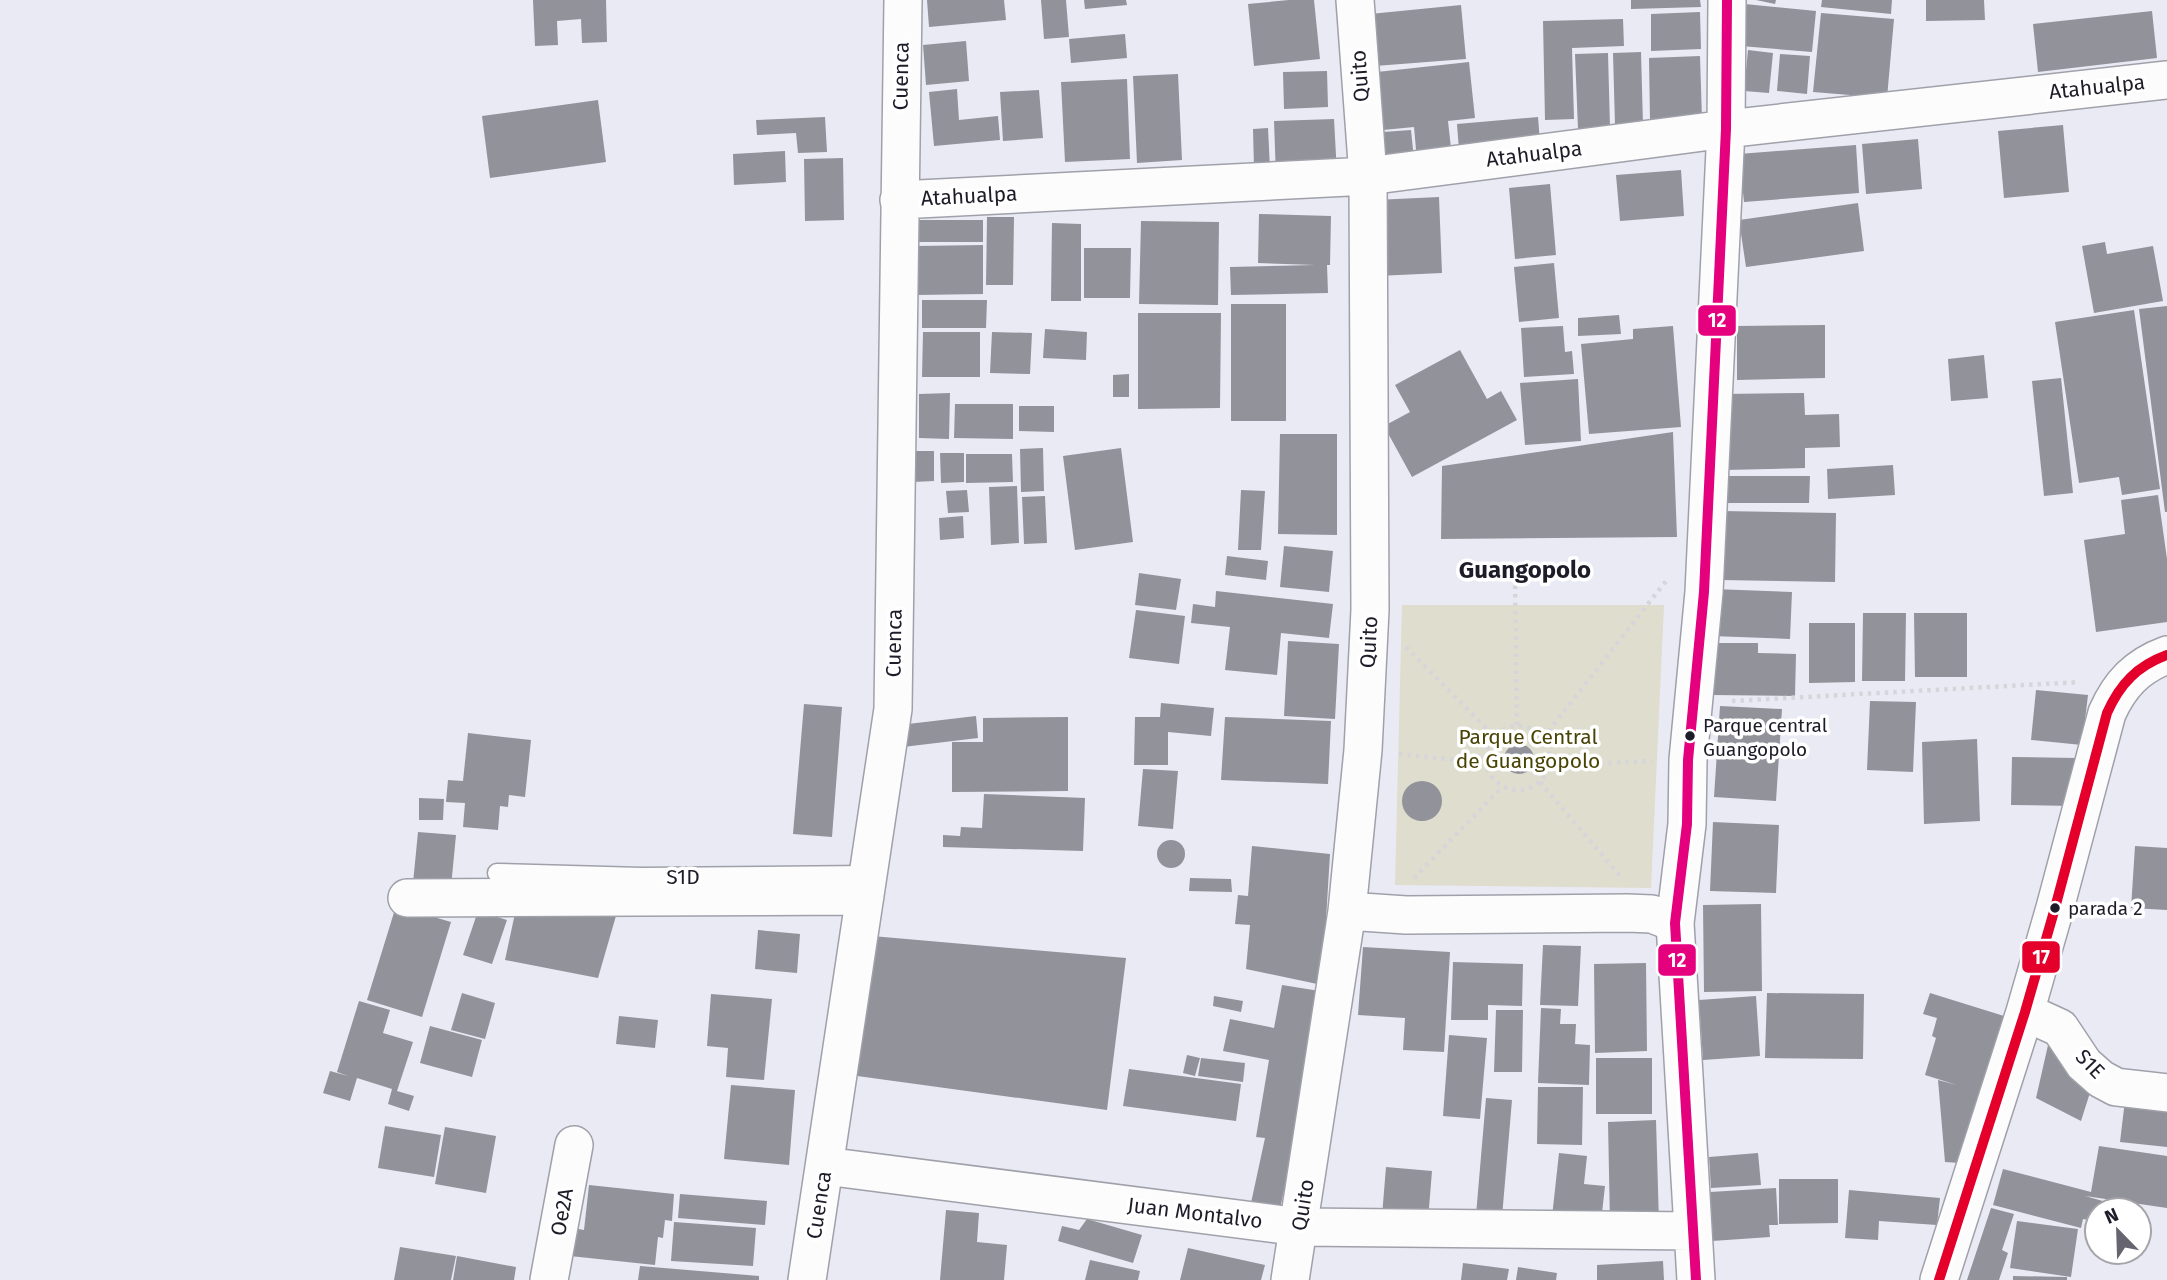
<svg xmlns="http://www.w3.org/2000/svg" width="2167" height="1280" font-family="'Fira Sans',sans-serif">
	<rect width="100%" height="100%" fill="#eaeaf4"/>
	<path fill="#deddce" d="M1402,605H1664L1651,888L1395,885Z"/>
	<path fill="#92929b" d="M533,0H606L607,42L582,43L581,19L557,21L558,45L535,46Z
		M927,0H1004L1006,20L929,27Z
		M1041,0H1066L1069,37L1044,39Z
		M1084,0H1126L1127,5L1085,9Z
		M1289,0H1314L1320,59L1254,66L1248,4Z
		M1631,0H1700L1701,7L1631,9Z
		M1756,0H1776L1775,4Z
		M1822,0H1892L1891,14L1821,7Z
		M1926,0H1984L1985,20L1926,21Z
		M1745,4L1816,11L1812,52L1741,46Z
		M1461,5L1466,59L1375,66L1370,14Z
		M2152,11L2157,58L2038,72L2033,24Z
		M1700,12L1701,49L1651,51V14Z
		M1821,13L1894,19L1887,98L1813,92Z
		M1623,19L1624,46L1572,48L1574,119L1545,120L1543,21Z
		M1125,34L1127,58L1071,63L1069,39Z
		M966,41L969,81L926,85L923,45Z
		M1748,50L1773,53L1769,93L1744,91Z
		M1641,52L1643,125H1615L1613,53Z
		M1608,53L1610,128L1578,129L1575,54Z
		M1780,54L1810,56L1807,94L1777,91Z
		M1700,56L1702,119L1650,120L1649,58Z
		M1469,62L1475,118L1448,121L1452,157L1417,161L1414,127L1383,130L1377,72Z
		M1327,71L1328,107L1284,109L1283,72Z
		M1178,74L1182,160L1137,163L1133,76Z
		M1127,79L1130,159L1065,162L1061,82Z
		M957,89L959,120L998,116L1000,140L934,146L929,92Z
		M1039,90L1043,138L1003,141L1000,92Z
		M598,100L606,162L490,178L482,116Z
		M825,117L827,152L798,153L796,133L757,135L756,120Z
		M1538,117L1540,142L1459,150L1457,124Z
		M1334,119L1337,174L1276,177L1274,121Z
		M2063,125L2069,192L2004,198L1998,131Z
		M1268,128L1270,169H1254L1253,129Z
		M1411,130L1414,159L1386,162L1383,132Z
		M1918,139L1922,189L1866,194L1862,144Z
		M1856,145L1859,193L1744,202L1739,154Z
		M785,151L786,182L734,185L733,154Z
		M843,158L844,220L805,221L804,159Z
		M1681,170L1684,216L1620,221L1616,175Z
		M1550,184L1556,255L1515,259L1509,188Z
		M1439,197L1442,273L1377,276L1375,200Z
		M1858,203L1864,251L1746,267L1739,220Z
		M1259,214L1331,216L1330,265H1327L1328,293L1231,295L1230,267L1315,265L1258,263Z
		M987,217H1014L1013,285H986Z
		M919,220H983V242H918Z
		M1141,221L1219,222L1218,305L1139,304Z
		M1052,223L1081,224V301H1051Z
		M2105,242L2107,254L2153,246L2163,301L2094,313L2082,246Z
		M983,245V294L917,295V246Z
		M1084,248H1131L1130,298H1084Z
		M1554,263L1559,318L1519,322L1514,267Z
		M922,300H987L986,328H922Z
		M1231,304H1286V421H1231Z
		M2167,306V512H2165L2139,309Z
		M2134,310L2160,489L2122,495L2119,477L2079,483L2055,322Z
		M1138,313H1221L1220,408L1138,409Z
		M1619,315L1621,334L1578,336V318Z
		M1825,325V378L1737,380V326Z
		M1563,326L1565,352L1572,351L1574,374L1524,377L1521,328Z
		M1673,326L1681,427L1589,434L1581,344L1633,339V329Z
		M1045,329L1087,332L1086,360L1043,358Z
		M923,332H980V377H922Z
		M992,332L1032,333L1030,374L990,373Z
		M1460,350L1487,399L1501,391L1517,420L1412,477L1384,426L1410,412L1395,385Z
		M1984,355L1988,398L1951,401L1948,359Z
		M1129,374V397H1113V375Z
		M2061,378L2073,493L2044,496L2032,381Z
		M1578,379L1581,441L1525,445L1520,383Z
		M950,393L949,439L919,438V394Z
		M1804,393L1805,415L1839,414L1840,447L1805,448V468L1725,470L1724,394Z
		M955,404H1013V439L954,438Z
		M1019,406H1054V432L1019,431Z
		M1673,432L1677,537L1441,539L1442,466Z
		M1280,434H1337V535L1278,534Z
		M1043,448L1044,491L1021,492L1020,449Z
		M1121,448L1133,542L1075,550L1063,456Z
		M913,451H934V481L913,482Z
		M940,453H964V482L941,483Z
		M966,454H1012L1013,482L966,483Z
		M1893,465L1895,495L1828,499L1827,469Z
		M1723,476H1810L1809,503H1723Z
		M1017,486L1019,543L991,545L989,487Z
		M967,490L969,512L948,513L946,491Z
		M1241,490L1265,491L1261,550H1238Z
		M2158,495L2167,559V622L2096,632L2084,540L2125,534L2121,500Z
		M1045,496L1047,543L1024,544L1022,497Z
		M1722,511L1836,513L1835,582L1721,580Z
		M963,516L964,538L940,540L939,518Z
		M1284,546L1333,551L1329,592L1280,587Z
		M1227,556L1268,561L1266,580L1225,575Z
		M1139,573L1181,579L1176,610L1135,605Z
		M1713,589L1792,592L1790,639L1711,636Z
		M1216,591L1333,604L1329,638L1281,633L1277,675L1225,670L1230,627L1191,623L1193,604L1215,607Z
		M1136,610L1185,616L1179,664L1129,658Z
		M1863,613H1906L1905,681H1862Z
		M1914,613H1967V677H1915Z
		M1809,623H1855V682L1809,683Z
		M1288,641L1339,644L1335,719L1284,716Z
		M1713,643H1758V653L1796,654L1795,696L1712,695Z
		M2036,690L2088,695L2082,745L2031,740Z
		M1870,701L1916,702L1913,772L1867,770Z
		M1161,703L1214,708L1211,736L1168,732V765H1134L1135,717H1160Z
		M804,704L842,707L832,837L793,834Z
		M1720,706L1782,709L1776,801L1714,797Z
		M976,716L978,738L903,747L908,724Z
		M1068,717V791L952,792V742H983V718Z
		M1225,717L1331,721L1328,784L1221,780Z
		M468,733L531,740L525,797L509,795L508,807L500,806L498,830L463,827L465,803L446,802L448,780L463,781Z
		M1977,739L1980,821L1924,824L1922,742Z
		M1504 759a15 15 0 1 1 30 0a15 15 0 1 1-30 0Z
		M2012,757L2076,758L2074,806L2011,805Z
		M1143,769L1178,771L1173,829L1138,826Z
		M1402 801a20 20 0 1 1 40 0a20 20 0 1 1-40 0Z
		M984,794L1085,798L1083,851L943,847V835L960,836L961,827L982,828Z
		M419,798L444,799L443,820H419Z
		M1713,822L1779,825L1776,893L1710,891Z
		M418,832L456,835L451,887L413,883Z
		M1157 854a14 14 0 1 1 28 0a14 14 0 1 1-28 0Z
		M1252,846L1330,854L1322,985L1246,969L1250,925L1235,924L1238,895L1248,896Z
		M2135,846L2167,848V910L2131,908Z
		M1190,878L1231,879L1232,892L1189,891Z
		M620,902L598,978L505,960L517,904Z
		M1761,904L1762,991L1704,992L1703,905Z
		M396,906L451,922L422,1017L367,1000Z
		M478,911L507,920L492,964L463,955Z
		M758,930L800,934L797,973L755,969Z
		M872,936L1126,958L1107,1110L850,1075Z
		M1543,945L1581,946L1578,1006L1540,1005Z
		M1363,947L1450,952L1444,1052L1403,1050L1405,1018L1358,1015Z
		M1453,962L1523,964L1522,1006L1488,1005V1020H1451Z
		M1646,963L1647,1051L1595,1053L1594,964Z
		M1282,985L1326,992L1280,1209L1251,1203L1265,1138L1256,1137L1269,1060L1223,1051L1230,1019L1274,1028Z
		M462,993L495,1003L485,1039L451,1030Z
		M1767,993L1864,994L1863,1059L1765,1058Z
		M1930,993L2004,1016L1960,1163L1945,1162L1938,1080L1957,1085L1925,1075L1936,1038L1932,1036L1937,1018L1923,1014Z
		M711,994L772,999L764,1080L726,1077L728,1048L707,1046Z
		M1214,996L1243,1001L1241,1012L1213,1006Z
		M1756,996L1760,1056L1703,1060L1699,1000Z
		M359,1001L390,1010L383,1033L413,1042L397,1091L414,1096L409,1111L388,1104L392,1089L357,1078L350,1101L323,1093L330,1071L348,1076L337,1072Z
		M1541,1008L1561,1009L1560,1024H1576L1575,1044L1590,1045L1589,1085L1538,1083Z
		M1496,1010H1523L1522,1072H1494Z
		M619,1016L658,1020L655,1048L616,1044Z
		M430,1026L482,1040L472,1077L420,1063Z
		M2051,1032L2094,1080L2081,1121L2036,1098Z
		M1449,1035L1487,1038L1480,1119L1443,1116Z
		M1187,1055L1200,1058L1195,1076L1183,1073Z
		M1201,1058L1245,1063L1243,1082L1198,1076Z
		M1596,1058H1652V1114H1596Z
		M1129,1069L1241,1084L1236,1121L1123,1106Z
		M731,1085L795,1090L789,1165L724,1159Z
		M1538,1087H1583L1582,1145L1537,1144Z
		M1486,1098L1512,1100L1502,1217L1476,1215Z
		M2125,1100L2167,1104V1147L2120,1142Z
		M1656,1120L1659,1223L1610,1224L1608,1122Z
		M385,1126L441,1135L434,1177L378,1168Z
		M445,1127L496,1136L486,1193L435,1184Z
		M2099,1146L2167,1156V1208L2085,1196L2117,1205L2116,1210H2097V1222L2083,1219L2081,1228L1993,1205L2003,1169L2091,1192Z
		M1559,1153L1587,1156L1584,1184L1605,1186L1601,1222L1552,1217Z
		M1758,1153L1761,1185L1711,1188L1709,1157Z
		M1386,1167L1432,1171L1428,1220L1382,1216Z
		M1779,1179H1838V1223L1779,1224Z
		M589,1185L674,1194L672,1221L665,1220L663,1238L658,1237L655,1265L570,1256L573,1228L584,1230Z
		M1776,1188L1778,1225H1769L1770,1237L1712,1241L1710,1192Z
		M1849,1190L1940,1198L1937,1225L1879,1221L1878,1240L1845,1238Z
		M680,1194L767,1201L765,1225L678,1218Z
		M1991,1208L2014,1214L2002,1250L2008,1253L1999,1280H1967Z
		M946,1210L979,1213L977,1242L1007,1245L1004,1280H940Z
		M1087,1219L1142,1235L1133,1263L1058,1241L1062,1226L1079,1230Z
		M2017,1221L2078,1229L2071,1277L2010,1268Z
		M674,1222L756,1228L753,1266L671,1261Z
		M400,1247L456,1256L451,1280H394Z
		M1188,1248L1265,1265L1261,1280H1180Z
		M457,1256L516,1267L514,1280H453Z
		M1090,1260L1140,1271L1138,1280H1085Z
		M1663,1261L1664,1280H1597V1265Z
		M1463,1263L1509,1269L1507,1280H1461Z
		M640,1266L759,1276V1280H638Z
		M1518,1267L1557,1273L1556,1280H1516Z
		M2013,1276L2067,1277V1280H2013Z"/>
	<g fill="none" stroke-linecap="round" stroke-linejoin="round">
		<defs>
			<path id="service" d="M497,873L641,877L868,875"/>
			<path id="minor" d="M899,200L1368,176L1726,129L2167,80
				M407,898L865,896
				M1347,911L1406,915L1627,913L1652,914L1675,923
				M2025,1012L2060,1028L2084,1064L2101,1079L2116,1087L2167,1093
				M825,1166L1300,1227L1692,1231
				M549,1280L574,1145
				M807,1280L893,709L903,0
				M1290,1280L1347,911L1363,750L1370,610L1368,176L1355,0
				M1696,1280L1675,923L1687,824L1688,760L1704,592L1726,129L1727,0
				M1939,1280L2025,1012L2055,908L2107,713C2120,684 2137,666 2167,655"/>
		</defs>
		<use href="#service" stroke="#a0a0aa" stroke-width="21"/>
		<use href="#minor" stroke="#a0a0aa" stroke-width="40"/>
		<path stroke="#d6d6da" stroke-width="4.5" stroke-dasharray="3.5 5" stroke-linecap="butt" d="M1515,577L1517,726
			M1406,647L1494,736
			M1732,701L2080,682
			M1486 758a32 32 0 1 1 64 0a32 32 0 1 1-64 0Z
			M1543,738L1666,581
			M1399,754L1485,763
			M1549,766L1652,761
			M1540,782L1620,876
			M1414,878L1502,787"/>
		<use href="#service" stroke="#fcfcfd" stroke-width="18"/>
		<use href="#minor" stroke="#fcfcfd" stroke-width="37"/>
		<defs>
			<path id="bus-1" d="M1696,1280L1675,923L1687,824L1688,760L1704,592L1726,129L1727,0"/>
			<path id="bus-2" d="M1939,1280L2025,1012L2055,908L2107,713C2120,684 2137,666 2167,655"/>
		</defs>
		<use href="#bus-1" stroke="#fff" stroke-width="16"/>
		<use href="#bus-2" stroke="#fff" stroke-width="16"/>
		<use href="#bus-1" stroke="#e5007d" stroke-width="10"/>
		<use href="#bus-2" stroke="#e4002b" stroke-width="10"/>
	</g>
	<g fill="#1d1c28" stroke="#fff" stroke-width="2.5">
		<circle cx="1690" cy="736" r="6"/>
		<circle cx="2055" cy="908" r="6"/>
	</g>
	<g text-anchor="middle" stroke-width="7" stroke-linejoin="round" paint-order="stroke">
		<g font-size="19" fill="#1d1c28" stroke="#fff" text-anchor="start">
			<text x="1703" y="732">Parque central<tspan x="1703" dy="24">Guangopolo</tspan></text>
			<text x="2068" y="915">parada 2</text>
		</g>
		<g font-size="21" fill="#1d1c28" stroke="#fff">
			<text transform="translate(901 76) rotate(-89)" y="7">Cuenca</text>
			<text transform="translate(1360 76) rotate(-94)" y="7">Quito</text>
			<text transform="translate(2097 87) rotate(-6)" y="7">Atahualpa</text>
			<text transform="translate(1534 154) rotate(-7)" y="7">Atahualpa</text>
			<text transform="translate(969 196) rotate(-3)" y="7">Atahualpa</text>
			<text transform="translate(1369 642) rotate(-87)" y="7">Quito</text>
			<text transform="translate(894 643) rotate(-89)" y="7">Cuenca</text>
			<text x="683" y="884">S1D</text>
			<text transform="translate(2090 1064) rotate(46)" y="7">S1E</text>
			<text transform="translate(819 1205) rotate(-81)" y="7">Cuenca</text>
			<text transform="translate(1303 1205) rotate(-81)" y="7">Quito</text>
			<text transform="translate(562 1212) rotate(-80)" y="7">Oe2A</text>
			<text transform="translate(1195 1213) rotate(7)" y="7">Juan Montalvo</text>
		</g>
		<g font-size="21" fill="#494305" stroke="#fff">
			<text x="1528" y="744">Parque Central<tspan x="1528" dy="24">de Guangopolo</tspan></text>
		</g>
		<g font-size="24" font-weight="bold" fill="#1d1c28" stroke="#fff">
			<text x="1525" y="578">Guangopolo</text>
		</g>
	</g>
	<g stroke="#fff" stroke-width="2.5">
		<rect x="1697" y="304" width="40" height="33" rx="7" fill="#e5007d"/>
		<rect x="2021" y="940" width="40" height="34" rx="7" fill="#e4002b"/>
		<rect x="1657" y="943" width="40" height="34" rx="7" fill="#e5007d"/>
	</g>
	<g font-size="19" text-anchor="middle" font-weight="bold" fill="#fff">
		<text x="1717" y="327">12</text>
		<text x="2041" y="964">17</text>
		<text x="1677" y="967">12</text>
	</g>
	<g transform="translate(2118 1231) rotate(337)"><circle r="33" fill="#ffffff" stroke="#a5a4a9" stroke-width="2"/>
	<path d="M0-5L12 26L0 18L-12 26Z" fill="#65646f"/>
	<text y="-10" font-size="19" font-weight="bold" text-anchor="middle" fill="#1d1c28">N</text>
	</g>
</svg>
